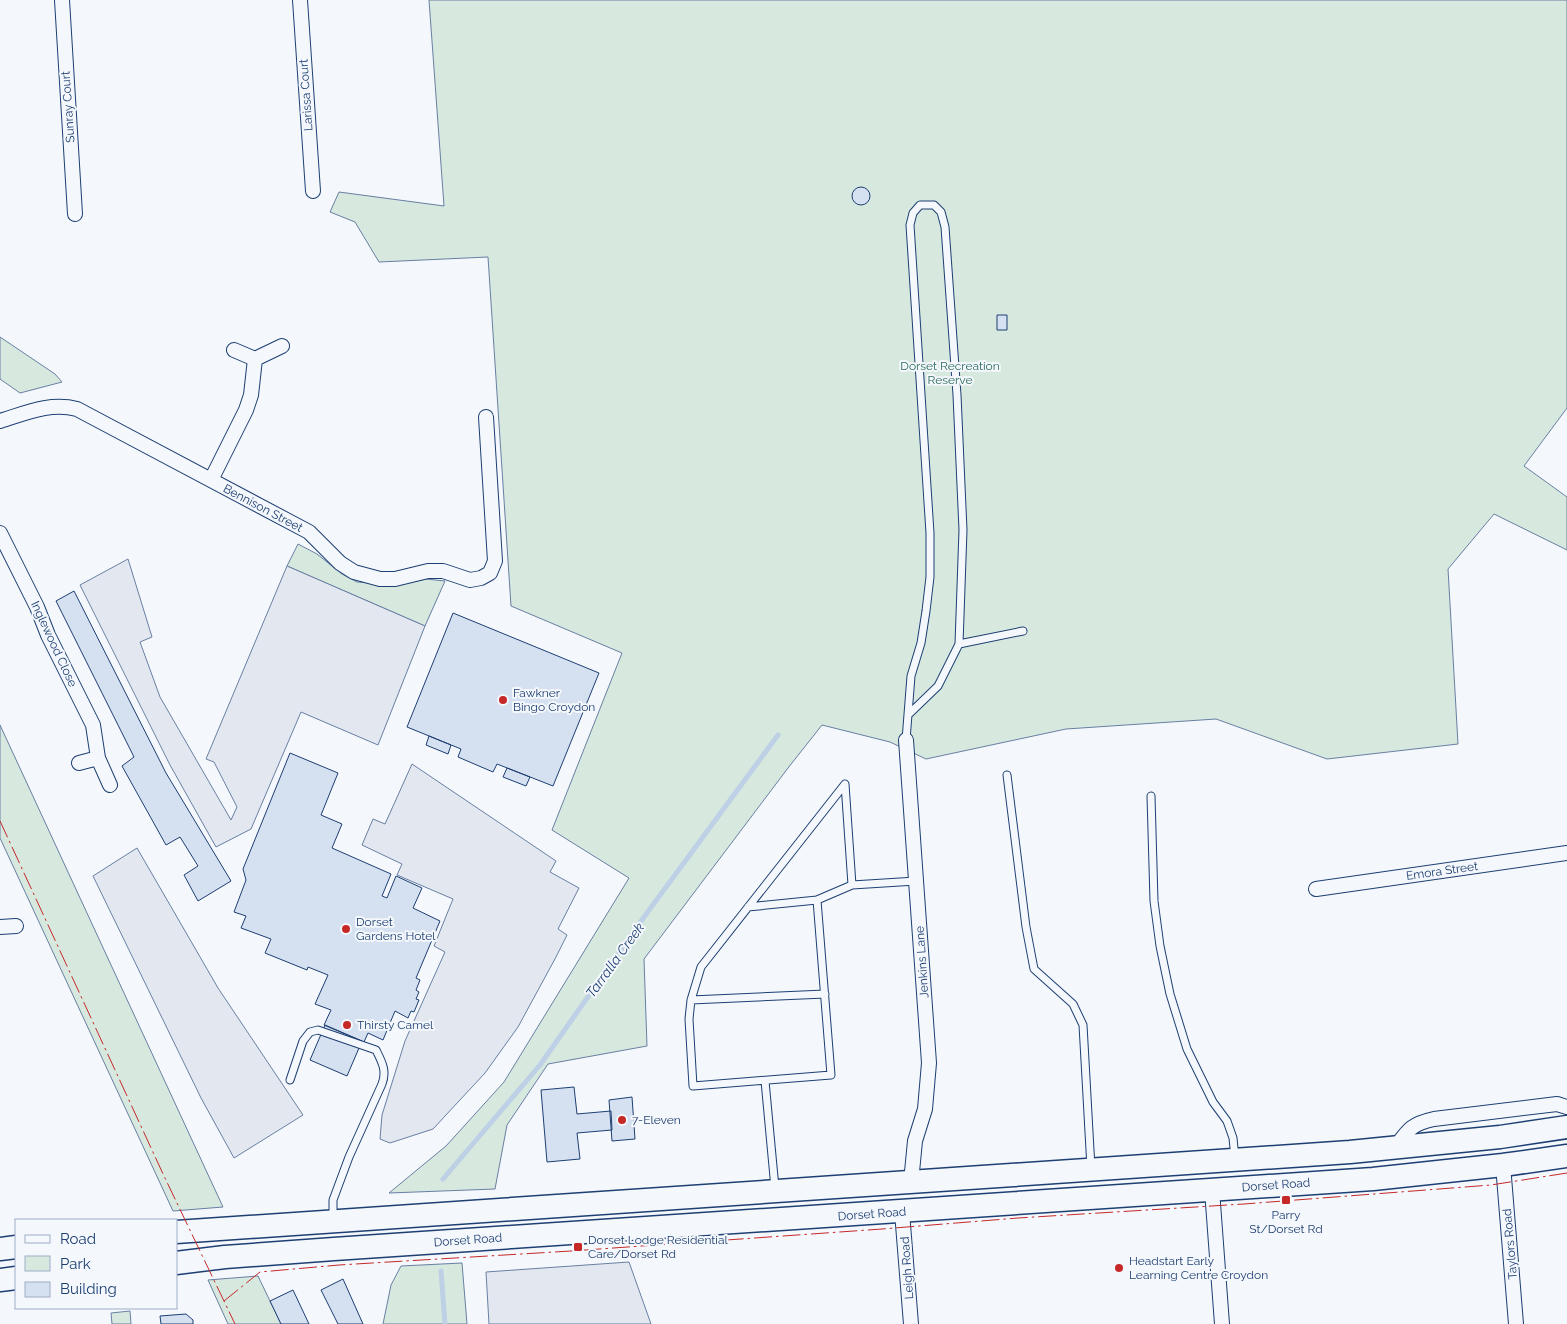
<svg xmlns="http://www.w3.org/2000/svg" width="1567" height="1324" font-family="Raleway,sans-serif">
	<rect width="100%" height="100%" fill="#f4f7fb"/>
	<path fill="#d7e8df" stroke="#687fa3" d="M429,0H1567V408L1524,466L1567,497V550L1494,514L1448,569L1458,744L1327,759L1216,719L1066,729L926,759L890,742L822,725L788,768L644,959L647,1046L548,1064L507,1125L495,1189L389,1193L446,1146L504,1082L629,878L552,830L622,653L511,606L488,257L379,262L355,222L330,212L339,192L444,206Z
		M0,337L55,374L62,382L20,393L0,379Z
		M298,544L317,554L342,574L357,582L398,585L426,579L445,581L425,626L287,566Z
		M0,725L223,1207L173,1211L0,838Z
		M462,1263L467,1324H383L391,1285L401,1266Z
		M258,1276L281,1324H228L208,1280Z
		M130,1311L131,1324H112L111,1313Z"/>
	<path fill="#e3e8f0" stroke="#687fa3" d="M128,559L152,637L140,642L160,697L231,820L237,807L214,762L206,759L287,566L425,626L378,745L301,712L251,829L216,847L170,765L80,585Z
		M412,764L556,861L550,872L579,888L558,929L567,935L556,957L518,1027L485,1073L433,1129L390,1143L380,1139L382,1115L405,1041L445,952L434,946L453,899L397,875L402,864L362,845L373,819L385,824Z
		M137,848L218,988L303,1115L234,1158L201,1098L93,876Z
		M629,1262L651,1324H489L486,1272Z"/>
	<g fill="none" stroke-linecap="round" stroke-linejoin="round">
		<path stroke="#bed0e5" stroke-width="5" d="M443,1179L540,1065L644,917L778,735
			M441,1271L445,1324"/>
	</g>
	<path fill="#d5e0f0" stroke="#1d3f73" d="M852 196a9 9 0 1 1 18 0a9 9 0 1 1-18 0Z
		M997,315H1007V330H997Z
		M74,591L166,773L231,881L198,901L184,875L198,866L180,837L166,845L122,766L134,757L56,601Z
		M453,613L599,673L553,786L497,764L493,772L458,757L461,749L407,727Z
		M429,736L451,745L448,754L426,745Z
		M290,753L338,773L321,815L342,824L332,848L391,874L382,896L387,898L396,876L422,888L413,908L440,921L416,978L420,980L416,990L419,992L416,999L419,1000L414,1012L411,1011L408,1018L395,1011L383,1040L368,1033L364,1042L324,1025L331,1010L315,1004L328,975L308,967L307,970L265,953L271,939L241,928L246,916L234,912L246,880L243,869Z
		M507,768L530,777L526,786L503,777Z
		M325,1025L362,1041L347,1076L310,1060Z
		M574,1087L577,1114L611,1111L612,1130L577,1133L580,1159L547,1162L541,1090Z
		M632,1097L635,1139L612,1141L609,1100Z
		M343,1279L363,1324H338L321,1290Z
		M293,1290L309,1324H281L270,1301Z
		M186,1314L193,1320V1324H161L160,1316Z"/>
	<g fill="none" stroke-linecap="round" stroke-linejoin="round">
		<defs>
			<path id="lane" d="M959,644L1023,631
				M906,740L911,676L921,643L926,611L930,577V533L910,225L913,213L920,205H934L941,212L945,227L957,395L963,530L959,644L938,686L909,714
				M1007,775L1026,927L1034,969L1073,1004L1083,1025L1091,1168
				M1151,796L1154,901L1160,946L1170,994L1187,1049L1213,1102L1227,1121L1233,1138L1235,1158
				M817,900L831,1075L693,1086L689,1019L691,1000L701,967L845,784L852,885
				M748,907L817,900L852,885L916,881
				M691,1000L825,994
				M290,1080L303,1041L310,1032L318,1030L376,1050C382,1062 387,1071 382,1084L349,1157L333,1200V1219
				M765,1081L775,1188"/>
			<path id="street" d="M62,0L75,214
				M300,0L313,191
				M234,350L255,359L282,346
				M0,421C26,413 50,402 77,409L309,532L340,563L354,572L380,579H395L428,571H443L470,580L481,578L490,573L495,561L486,417
				M211,480L246,410L251,395L255,359
				M0,533L37,607L48,635L93,725L98,758
				M906,740L929,1063L925,1109L915,1141L911,1182
				M79,763L98,758L110,785
				M1316,889L1567,853
				M0,927L16,926
				M1395,1148C1408,1130 1411,1124 1434,1119L1557,1104L1567,1107
				M1503,1165L1516,1324
				M1212,1190L1222,1324
				M902,1212L911,1324"/>
			<path id="primary" d="M176,1232L1350,1152L1500,1137L1567,1127
				M0,1249L16,1247
				M176,1263L225,1257L334,1249L1373,1179L1503,1165L1567,1156
				M0,1280L16,1278"/>
		</defs>
		<use href="#lane" stroke="#1d3f73" stroke-width="9"/>
		<use href="#street" stroke="#1d3f73" stroke-width="16"/>
		<use href="#primary" stroke="#1d3f73" stroke-width="25"/>
		<use href="#lane" stroke="#f4f7fb" stroke-width="7"/>
		<use href="#street" stroke="#f4f7fb" stroke-width="14"/>
		<use href="#primary" stroke="#f4f7fb" stroke-width="22"/>
		<path stroke="#c62828" stroke-width="1" stroke-dasharray="18 4 2.5 4" stroke-linecap="butt" d="M0,821L164,1176L235,1324
			M224,1301L260,1272L339,1265L571,1251L882,1229L1018,1218L1244,1204L1491,1185L1567,1173"/>
	</g>
	<g fill="#c62828" stroke="#f4f7fb" stroke-width="2">
		<circle cx="503" cy="700" r="5"/>
		<circle cx="346" cy="929" r="5"/>
		<circle cx="347" cy="1025" r="5"/>
		<circle cx="622" cy="1120" r="5"/>
		<rect x="1281" y="1195" width="10" height="10" rx="2.5"/>
		<rect x="573" y="1242" width="10" height="10" rx="2.5"/>
		<circle cx="1119" cy="1268" r="5"/>
	</g>
	<g text-anchor="middle" stroke-width="4" stroke-linejoin="round" paint-order="stroke">
		<g font-size="12" fill="#1d3f73" stroke="#f4f7fb">
			<text transform="translate(306 95) rotate(-94)" y="4">Larissa Court</text>
			<text transform="translate(68 107) rotate(-94)" y="4">Sunray Court</text>
			<text transform="translate(263 508) rotate(28)" y="4">Bennison Street</text>
			<text transform="translate(54 644) rotate(65)" y="4">Inglewood Close</text>
			<text transform="translate(1442 871) rotate(-8)" y="4">Emora Street</text>
			<text transform="translate(922 962) rotate(-94)" y="4">Jenkins Lane</text>
			<text transform="translate(1276 1185) rotate(-4)" y="4">Dorset Road</text>
			<text transform="translate(872 1214) rotate(-4)" y="4">Dorset Road</text>
			<text transform="translate(468 1240) rotate(-4)" y="4">Dorset Road</text>
			<text transform="translate(1510 1244) rotate(-95)" y="4">Taylors Road</text>
			<text transform="translate(907 1268) rotate(-94)" y="4">Leigh Road</text>
		</g>
		<g font-size="12" fill="#2c6c60" stroke="#f4f7fb">
			<text x="950" y="370">Dorset Recreation<tspan x="950" dy="14">Reserve</tspan></text>
		</g>
		<g font-size="12" fill="#1d3f73" stroke="#f4f7fb" text-anchor="start">
			<text x="513" y="697">Fawkner<tspan x="513" dy="14">Bingo Croydon</tspan></text>
			<text x="356" y="926">Dorset<tspan x="356" dy="14">Gardens Hotel</tspan></text>
			<text x="357" y="1029">Thirsty Camel</text>
			<text x="632" y="1124">7-Eleven</text>
			<text x="1286" y="1219" text-anchor="middle">Parry<tspan x="1286" dy="14">St/Dorset Rd</tspan></text>
			<text x="588" y="1244">Dorset Lodge Residential<tspan x="588" dy="14">Care/Dorset Rd</tspan></text>
			<text x="1129" y="1265">Headstart Early<tspan x="1129" dy="14">Learning Centre Croydon</tspan></text>
		</g>
		<g font-size="14" font-style="italic" fill="#1d3f73" stroke="#f4f7fb">
			<text transform="translate(615 960) rotate(-54)" y="5">Tarralla Creek</text>
		</g>
	</g>
	<rect x="15" y="1219" width="162" height="90" fill="#f4f7fb" stroke="#9eadc5"/>
	<rect x="25" y="1235" width="25" height="8" fill="#f4f7fb" stroke="#9eadc5"/>
	<text x="60" y="1244" font-size="15" fill="#1d3f73">Road</text>
	<rect x="25" y="1256" width="25" height="15" fill="#d7e8df" stroke="#9eadc5"/>
	<text x="60" y="1269" font-size="15" fill="#1d3f73">Park</text>
	<rect x="25" y="1282" width="25" height="15" fill="#d5e0f0" stroke="#9eadc5"/>
	<text x="60" y="1294" font-size="15" fill="#1d3f73">Building</text>
</svg>
